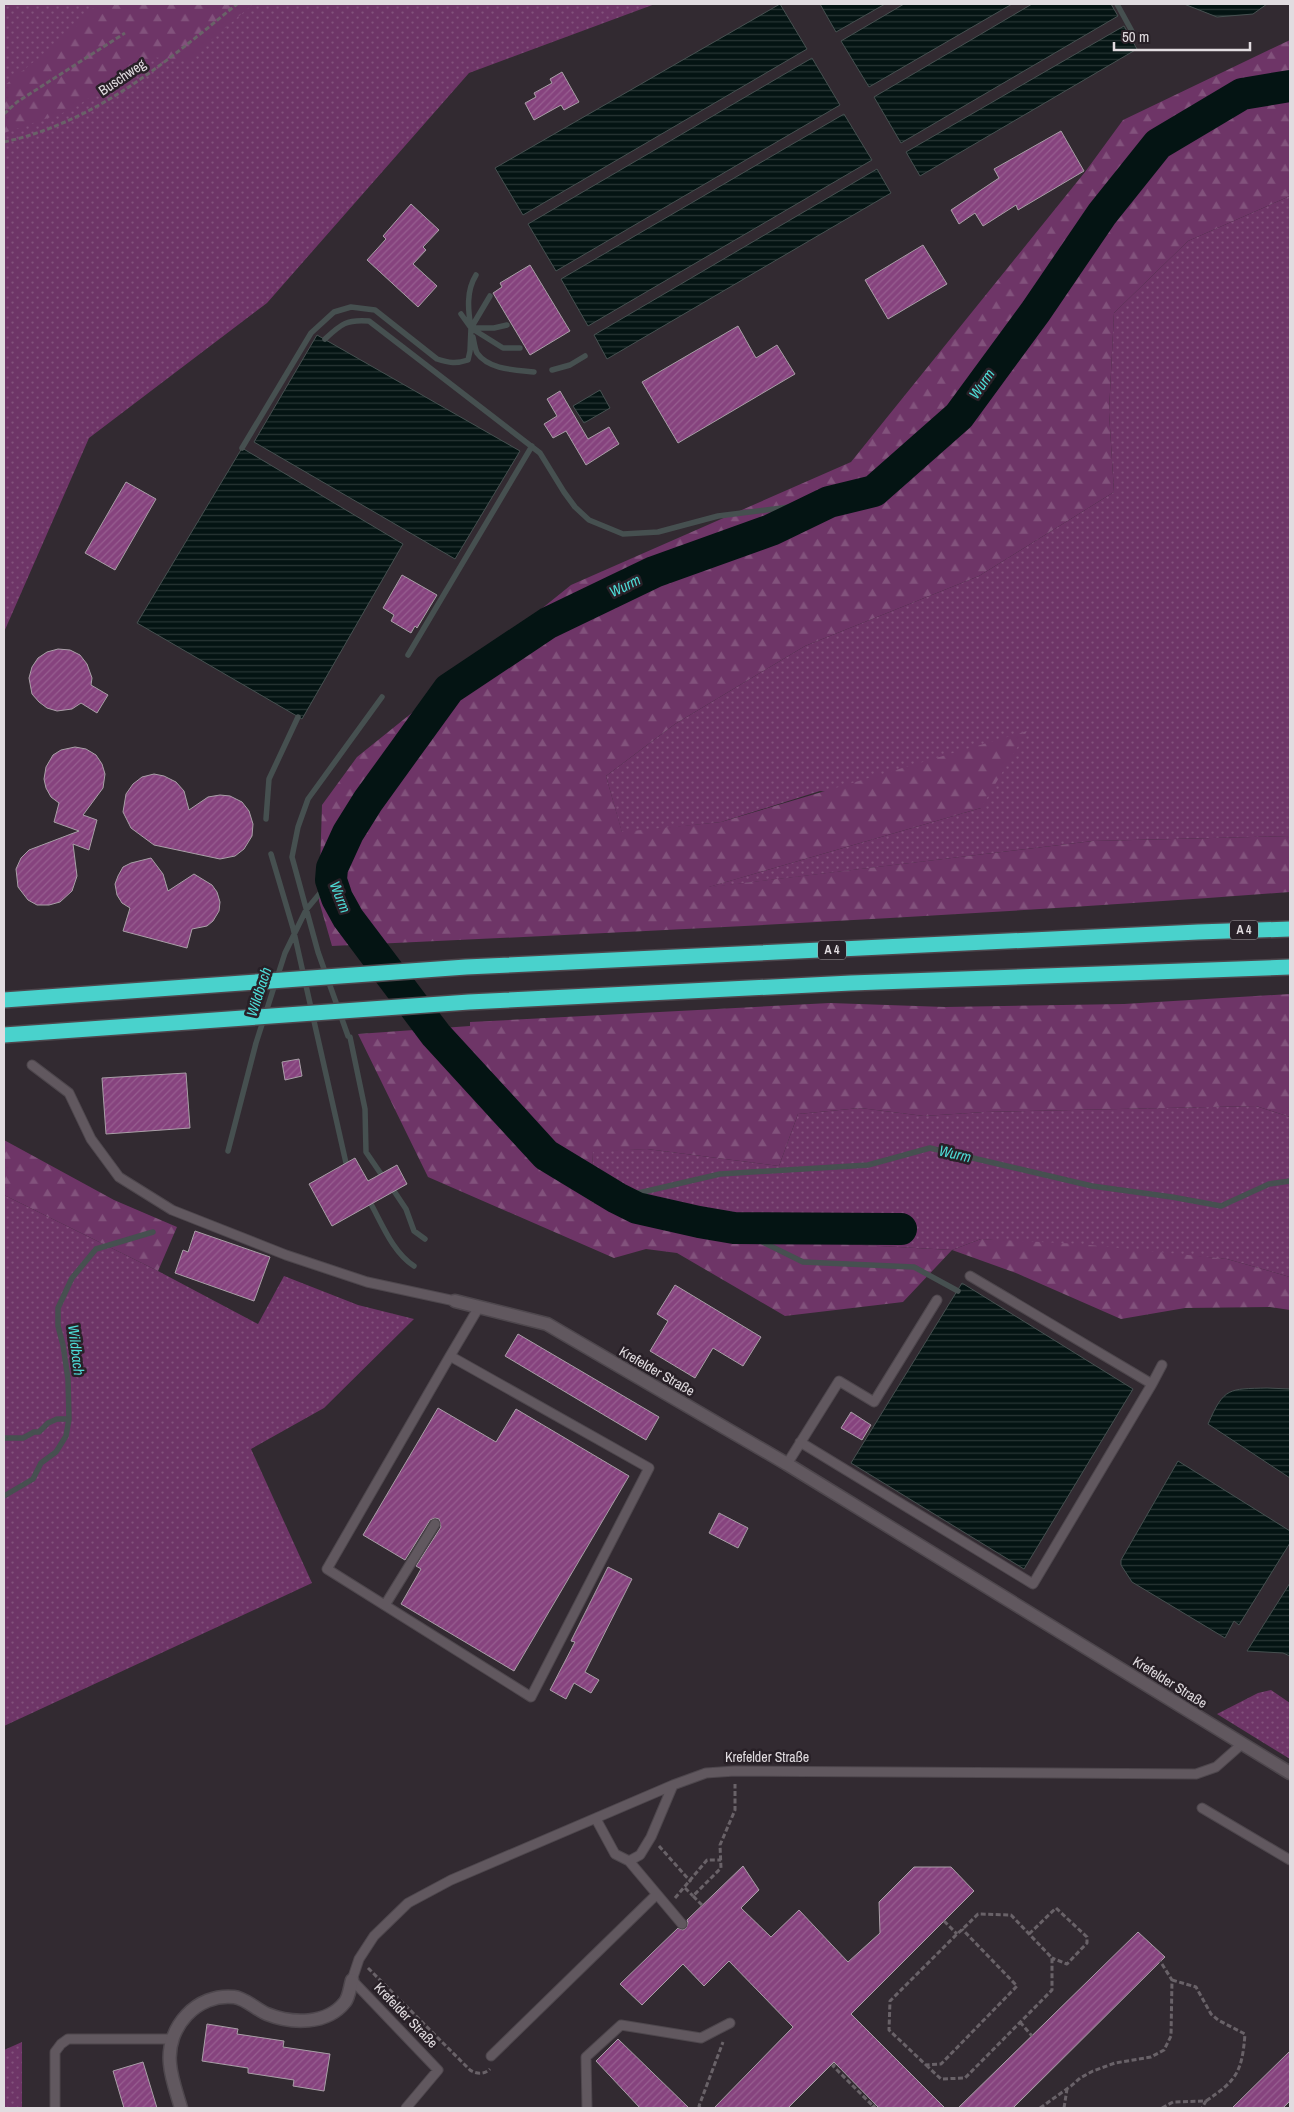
<svg xmlns="http://www.w3.org/2000/svg" width="1294" height="2112" font-family="'Archivo Narrow',sans-serif">
	<defs>
		<pattern id="grass-dots" width="8" height="8" patternUnits="userSpaceOnUse" patternTransform="scale(1.25)"><rect width="8" height="8" fill="#6e3567"/><path d="M2 2h.1M6 6h.1" fill="none" stroke="#82527c" stroke-width="1.8" stroke-linecap="round"/></pattern>
		<pattern id="forest-firs" width="22" height="20" patternUnits="userSpaceOnUse" patternTransform="scale(1.25)"><rect width="22" height="20" fill="#6e3567"/><path d="M5 1l3.5 6h-7zM16 11l3.5 6h-7z" fill="#82527c"/></pattern>
		<pattern id="water-rules" width="6" height="5" patternUnits="userSpaceOnUse" patternTransform="scale(1.25)"><rect width="6" height="5" fill="#041413"/><path d="M0 2.5h6" fill="none" stroke="#283635"/></pattern>
		<pattern id="building-hatch" width="6" height="6" patternUnits="userSpaceOnUse" patternTransform="scale(1.25)"><rect width="6" height="6" fill="#86437e"/><path d="M-1 1l2-2M0 6l6-6M5 7l2-2" fill="none" stroke="#975e90"/></pattern>
	</defs>
	<rect width="100%" height="100%" fill="#322a31"/>
	<path fill="url(#grass-dots)" d="M4,4H655L469,73L267,303L89,438L4,632Z
		M1290,196V836L1093,841L705,888L981,808L820,791L721,822L622,833L606,776L675,724L805,646L979,576L1114,492L1109,412L1114,313L1188,241Z
		M1256,1106L1290,1117V1277L1227,1259L981,1239L952,1250L714,1237L627,1216L591,1202L593,1151L647,1149L779,1166L798,1114L860,1108L924,1116L984,1112Z
		M4,1195L158,1271L258,1324L284,1276L358,1305L414,1319L324,1408L251,1449L312,1583L4,1726Z
		M1271,1690L1290,1703V1759L1217,1714L1258,1693Z
		M22,2042V2108H4V2050Z"/>
	<path fill="url(#forest-firs)" d="M97,4H253L188,60L150,57L71,110L4,133V86L75,28Z
		M1290,40V196L1188,241L1114,313L1109,412L1114,492L979,576L805,646L675,724L606,776L622,832L721,822L1027,731L981,808L709,887L1093,841L1290,836V892C971,916 652,931 332,946L319,901L322,805L357,757L571,585L851,462L1085,172L1123,120Z
		M1290,994V1117L1256,1106L984,1112L924,1116L860,1108L798,1114L779,1166L647,1149L593,1152L591,1202L627,1216L714,1237L952,1250L981,1239L1080,1244L1227,1259L1290,1277V1310L1270,1307L1185,1308L1121,1319L1016,1273L952,1250L903,1302L785,1316L677,1253L646,1249L614,1258L428,1177L358,1034L470,1026V1022L830,1003L945,1007L1124,1004Z
		M4,1140L114,1200L177,1227L158,1271L4,1195Z"/>
	<path fill="url(#water-rules)" stroke="#465050" d="M780,4L807,49L523,215L495,168Z
		M820,4H885L836,32Z
		M904,4H1012L869,87L841,41Z
		M1032,4H1111L1118,16L901,143L874,97Z
		M1184,4H1267L1253,14L1217,17Z
		M1124,26L1137,49L920,176L906,152Z
		M812,58L840,105L556,271L528,224Z
		M844,114L872,160L588,326L561,279Z
		M877,169L891,193L607,359L594,335Z
		M317,335L520,451L455,559L254,442Z
		M600,390L610,408L584,423L573,406Z
		M242,448L403,544L302,719L137,623Z
		M962,1283L1133,1389L1024,1569L851,1463Z
		M1267,1388L1290,1389V1478L1208,1424C1224,1387 1229,1389 1267,1388Z
		M1178,1461L1290,1531V1543L1239,1625L1234,1621L1225,1638L1132,1582L1121,1565V1560Z
		M1290,1583V1656L1283,1653L1247,1651Z"/>
	<g fill="none" stroke-linecap="round" stroke-linejoin="round">
		<path stroke="#465050" stroke-width="5.5" d="M1117,4L1134,35L1130,37
			M461,314L471,328L503,348H520
			M471,328C468,310 466,291 476,275
			M473,328H494L507,325
			M473,337C474,342 475,349 477,353C489,370 516,370 534,372
			M325,339C341,324 347,319 369,321L540,453L564,492L575,507L589,520L623,534L658,532L718,516L829,502
			M552,370L570,365L585,356
			M242,448L311,333L334,312L351,307L375,310L437,359C449,363 456,364 468,360L470,351L471,328L490,296
			M408,655L532,446
			M266,819L269,779L298,717
			M271,854L293,928L346,1163
			M228,1151L256,1043L285,953L306,910L331,880
			M381,1174L366,1152L365,1109L350,1037L348,1036L318,952L292,857L298,827L308,799L382,697
			M394,1191L406,1209L414,1231L425,1239
			M617,1198L720,1174L868,1165L930,1148L1092,1186L1172,1197L1221,1206L1269,1184L1290,1181
			M371,1204C383,1226 393,1252 414,1266
			M734,1228L803,1262L914,1267L958,1291
			M4,1438H23L34,1432H39L48,1423L57,1419H69
			M4,1496L33,1479L41,1463L56,1452L66,1436L69,1419L68,1379L63,1345L58,1326V1308L72,1278L96,1249L153,1232"/>
		<path stroke="#041413" stroke-width="32" d="M901,1229L734,1228L699,1222L637,1208L617,1198L546,1155L436,1035L378,958L348,918L337,898L331,880L332,868L348,833L368,801L449,689L548,623L654,572L771,530L829,502L874,491L959,416L1036,311L1102,214L1158,144L1242,94L1290,86"/>
	</g>
	<path fill="url(#building-hatch)" stroke="#a99fa7" d="M562,72L579,102L564,110L561,105L534,120L525,103L536,97L534,93L552,83L550,79Z
		M1061,131L1084,171L1018,210L1016,205L983,226L975,213L959,224L951,210L999,178L994,169Z
		M411,204L439,230L423,247L426,250L413,264L437,286L418,307L367,260L386,239L383,236Z
		M923,245L947,284L888,319L865,280Z
		M530,265L570,331L530,355L493,293L502,287L500,283Z
		M738,326L756,358L777,345L795,374L678,443L642,382Z
		M560,391L588,439L609,427L619,444L586,465L566,431L553,438L544,424L557,416L547,399Z
		M126,482L156,499L115,570L85,553Z
		M402,575L437,595L417,628L415,626L411,633L391,621L394,615L383,608Z
		M58,649L70,650L80,655L87,664L92,678L91,685L108,695L97,713L81,703L72,709L57,711L47,708L39,702L32,694L29,678L32,667L38,658L47,652Z
		M75,747L86,749L96,755L102,764L105,774L103,788L83,815L97,820L89,850L73,844L77,876L72,891L60,902L49,905H37L28,900L18,887L16,869L21,858L29,850L79,831L54,822L59,803L51,797L46,788L44,779L46,767L53,755L61,750Z
		M154,774L164,776L176,782L184,791L189,810L208,797L220,795L230,796L242,802L249,811L253,824L252,836L244,849L235,856L220,859L154,845L131,828L123,812L126,794L133,784L142,777Z
		M151,858L163,874L168,891L194,874L212,885L217,892L220,902L219,911L213,921L207,926L192,929L187,948L123,931L130,908L122,903L117,895L115,884L118,876L123,867L131,863Z
		M299,1059L302,1076L285,1080L282,1062Z
		M186,1073L190,1128L106,1134L102,1078Z
		M355,1158L368,1181L397,1165L407,1184L332,1226L309,1184Z
		M195,1231L270,1257L254,1301L175,1273L183,1250L188,1252Z
		M675,1285L761,1337L743,1366L713,1348L695,1378L650,1351L668,1321L657,1314Z
		M518,1334L659,1417L646,1440L505,1356Z
		M438,1408L496,1442L516,1409L629,1476L514,1671L401,1604L421,1569L416,1566L441,1527L439,1519L435,1518L430,1520L405,1560L363,1535Z
		M851,1412L871,1425L862,1440L841,1428Z
		M719,1513L748,1528L738,1548L709,1533Z
		M608,1567L632,1579L585,1672L599,1680L591,1693L574,1683L566,1699L550,1690L575,1642L571,1641Z
		M743,1866L759,1890L741,1908L771,1937L799,1910L848,1962L880,1933L879,1902L914,1867H951L974,1891L851,2014L945,2108H879L834,2062L788,2108H714L793,2027L729,1961L704,1986L683,1964L642,2005L620,1984L678,1928L683,1930L686,1928L688,1923L687,1920Z
		M1138,1932L1165,1957L1013,2108H958Z
		M207,2024L238,2029L237,2034L284,2041L283,2047L330,2054L324,2091L293,2086L294,2080L248,2073V2068L202,2061Z
		M618,2039L689,2108H640L596,2061Z
		M1290,2051V2101L1283,2108H1232Z
		M143,2062L157,2108H124L113,2071Z"/>
	<g fill="none" stroke-linecap="round" stroke-linejoin="round">
		<defs>
			<path id="service" d="M32,1065L69,1093L91,1139L119,1177L172,1210L286,1255L367,1282L455,1301
				M450,1356L327,1569L531,1697L649,1468L450,1356L479,1307
				M1152,1384L1162,1365
				M800,1442L1033,1584L1152,1384L970,1276
				M787,1464L839,1381L874,1402L937,1300
				M385,1605L435,1524
				M1202,1808L1290,1860
				M596,1819L615,1854L629,1861L640,1855L651,1837L673,1785
				M629,1861L682,1924
				M491,2056L656,1895
				M55,2108V2052L61,2044L68,2039H173
				M406,2108L438,2070L352,1980L359,1959L374,1936L408,1903L451,1880L673,1785L706,1773L735,1771L1196,1774L1216,1767L1242,1744
				M587,2108L586,2057L621,2025L701,2038L730,2023"/>
			<path id="minor" d="M455,1301L547,1324L787,1464L1290,1773
				M181,2108C177,2094 171,2078 170,2064C166,2027 197,1993 234,1997C245,1998 257,2010 267,2014C292,2024 327,2025 345,2002C349,1997 350,1987 352,1980"/>
			<path id="motorway" d="M4,1000L466,967L1198,932L1290,929
				M4,1035L469,1002L851,983L1290,967"/>
		</defs>
		<use href="#service" stroke="#4e474d" stroke-width="11"/>
		<use href="#minor" stroke="#4e474d" stroke-width="15"/>
		<use href="#motorway" stroke="#4e474d" stroke-width="18"/>
		<path stroke="#696268" stroke-width="3" stroke-dasharray="5 2.5" stroke-linecap="butt" d="M4,114L17,102L125,33
			M4,142C96,122 166,62 237,4
			M659,1846L691,1882
			M685,1888L693,1896
			M675,1898L707,1860H721
			M702,1905L693,1896L721,1868L720,1845L735,1810V1784
			M944,1921L957,1934
			M1029,1934L1056,1908L1087,1937V1943L1067,1964L1052,1958
			M368,1968L470,2070C476,2074 484,2075 490,2069
			M1172,1980L1196,1987L1211,2014L1218,2020L1245,2034C1242,2072 1237,2080 1206,2101
			M1020,2022L1032,2036
			M835,2064L833,2066L875,2108
			M926,2065L941,2079L965,2078L1052,1990V1958L1011,1915L978,1914C971,1921 964,1928 957,1934L890,2001L889,2030L926,2065L941,2064L1017,1986L962,1929
			M700,2108L699,2106L723,2042
			M872,2108L875,2105
			M1040,2108L1071,2086L1080,2078L1093,2071L1115,2063L1151,2057L1164,2050L1171,2036L1172,1980L1160,1961
			M1064,2108L1067,2089
			M1162,2108L1173,2102L1206,2101L1202,2108"/>
		<use href="#service" stroke="#61585f" stroke-width="9"/>
		<use href="#minor" stroke="#61585f" stroke-width="12"/>
		<use href="#motorway" stroke="#49d2cc" stroke-width="15"/>
	</g>
	<g text-anchor="middle" stroke-width="5" stroke-linejoin="round" paint-order="stroke">
		<g fill="#282027" stroke="#aaa4a8" stroke-width="1">
			<rect x="1230" y="920.5" width="28" height="19" rx="4"/>
			<rect x="818" y="940.5" width="28" height="19" rx="4"/>
		</g>
		<g font-size="12" font-weight="bold" fill="#e1dce0">
			<text x="1244" y="934">A 4</text>
			<text x="832" y="954">A 4</text>
		</g>
		<g font-size="14" fill="#e1dce0" stroke="#282027">
			<text transform="translate(122 77) rotate(-34)" y="5">Buschweg</text>
			<text transform="translate(657 1371) rotate(30)" y="5">Krefelder Straße</text>
			<text transform="translate(1170 1682) rotate(32)" y="5">Krefelder Straße</text>
			<text x="767" y="1762">Krefelder Straße</text>
			<text transform="translate(406 2015) rotate(46)" y="5">Krefelder Straße</text>
		</g>
		<g font-size="15" font-style="italic" fill="#4ddbd6" stroke="#282027">
			<text transform="translate(982 384) rotate(-55)" y="5">Wurm</text>
			<text transform="translate(625 586) rotate(-26)" y="5">Wurm</text>
			<text transform="translate(340 897) rotate(68)" y="5">Wurm</text>
			<text transform="translate(259 992) rotate(-72)" y="5">Wildbach</text>
			<text transform="translate(955 1154) rotate(13)" y="5">Wurm</text>
			<text transform="translate(76 1350) rotate(83)" y="5">Wildbach</text>
		</g>
	</g>
	<rect width="1294" height="2112" fill="none" stroke="#e1dce0" stroke-width="10"/>
	<path d="M1114 42v8h136v-8" fill="none" stroke="#e1dce0" stroke-width="2.5"/>
	<text x="1122" y="42" font-size="15" fill="#e1dce0" stroke="#282027" stroke-width="4" paint-order="stroke">50 m</text>
</svg>
